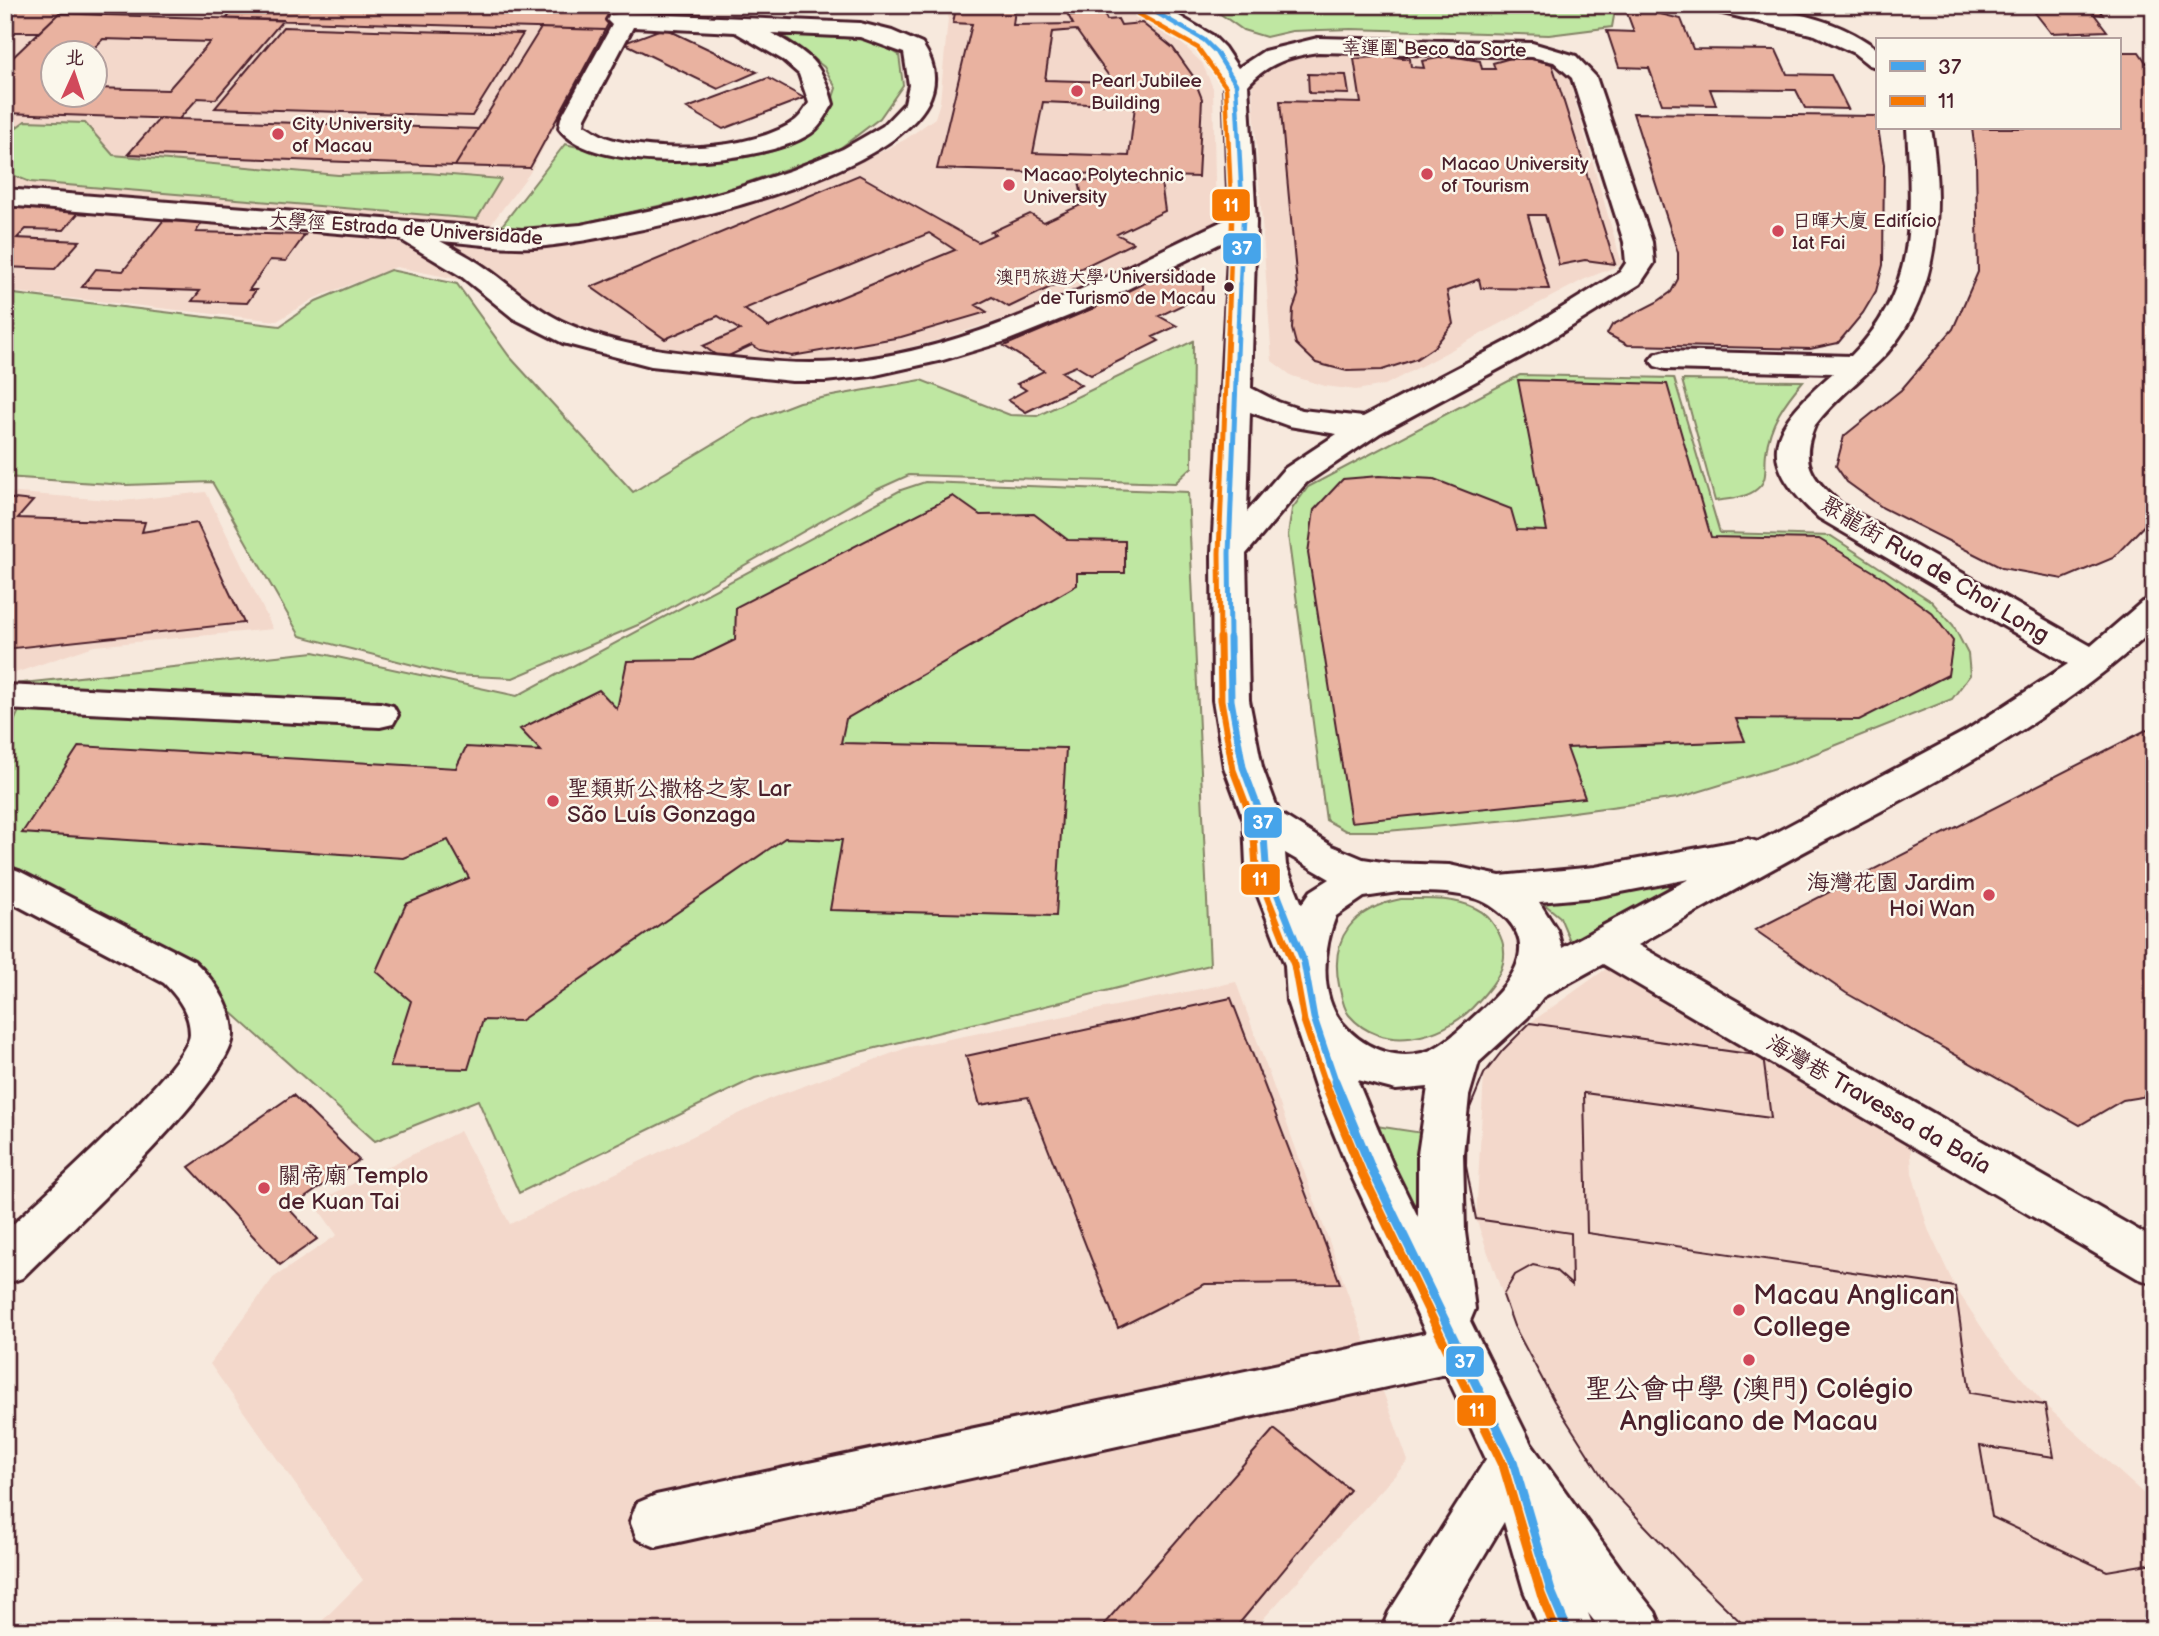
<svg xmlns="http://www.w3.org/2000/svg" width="2159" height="1636" font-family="'Balsamiq Sans','LXGW WenKai TC',sans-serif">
	<rect width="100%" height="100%" fill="#f7e9dd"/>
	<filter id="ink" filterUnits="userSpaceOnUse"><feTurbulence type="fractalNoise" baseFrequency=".0143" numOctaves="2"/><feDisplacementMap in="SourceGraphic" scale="14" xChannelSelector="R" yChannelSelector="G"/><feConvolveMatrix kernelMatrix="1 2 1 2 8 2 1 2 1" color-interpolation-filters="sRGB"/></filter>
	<g filter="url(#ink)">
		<path fill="#f3d8cb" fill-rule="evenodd" d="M5,5H622L529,174L488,228L403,223L5,185ZM52,52H94V94H52Z
			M852,5H1123L1174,36L1202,63L1213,88L1216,224L1065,299L934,341L839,365L783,366L665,355L565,327L512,290L396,267L315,298L277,321L5,291V201L550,244L634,232L761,199L843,171L906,139L935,118L940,102L949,8Z
			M1323,48L1531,54L1559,63L1567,73L1622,264L1583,280L1385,385L1356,390L1325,386L1292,376L1272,361L1252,83L1256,74L1274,61Z
			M5,492L122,501L206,492L273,629L94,646L15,673L5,674Z
			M1610,966L1910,1137L1912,1173L1928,1229L1955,1287L1994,1346L2045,1405L2154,1503V1631H1750L1691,1574L1610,1489L1554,1401L1514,1326L1476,1219L1484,1074L1503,1050L1530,1023Z
			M1236,982L1408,1461L1252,1631H312L363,1580L210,1364L273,1278L337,1235L314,1203L460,1131L510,1224L774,1097L909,1047Z"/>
		<path fill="#bfe7a2" stroke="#848366" stroke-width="2" d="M1196,5H1616L1612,27L1549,35L1351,29L1292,31L1266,37L1243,30L1212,8Z
			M779,32L876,41L899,55L903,85L880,118L835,152L717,193L559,228H500L565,144C633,160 704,171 773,151C791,146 809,131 825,122L836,88L824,67Z
			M25,121L85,123L113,155L338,175L427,173L501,179L477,219L30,182L5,172V136Z
			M390,270L457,284L509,356L633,492L755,419L799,402L921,380L1010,415L1037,416L1193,341L1192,467L1175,483L909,475L876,490L645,622L513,678L452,675L300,636L212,482L126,485L5,477V293L280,326L316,301Z
			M1520,375L1674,378L1720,533L1831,536L1931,601L1953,625L1968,654L1970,675L1952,699L1789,764L1678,798L1521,819L1387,831H1346L1326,820L1288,535L1292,509L1308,487Z
			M1682,380L1803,381C1784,403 1770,423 1766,453C1764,466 1769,480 1757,489C1747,498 1728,499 1715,501Z
			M925,482L1188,492L1210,965L755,1078L519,1193L478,1100L375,1141L230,1011L222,991L200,968L5,866V741L18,713L16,705L5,690V685L314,652L517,696L901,490Z
			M1714,874L1573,948L1560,917L1543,903Z
			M1401,899C1425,899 1453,897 1475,908C1486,913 1491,920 1497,930C1516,961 1494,985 1472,1008C1441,1039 1382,1054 1349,1015C1343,1008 1341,994 1339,985C1329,936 1355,908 1401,899Z
			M1363,1124L1423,1133L1430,1229Z"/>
		<path fill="#e9b2a0" stroke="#4a1f2b" stroke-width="2" fill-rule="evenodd" d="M5,5H115L105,15L59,13L39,32H5Z
			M238,5H618L605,30L226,19Z
			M905,5H1012L1011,8Z
			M1624,5L1681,19L1693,49L1776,50L1787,74L1831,75L1848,109L1805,108L1796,90L1710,89L1716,105L1662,104L1649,68L1619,67L1607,31L1634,32Z
			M2023,5H2095L2103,15L2094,14L2107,31L2051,33L2032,9H2025Z
			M956,8L1015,9L1013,25L1073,24L1068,15L1103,12L1107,20L1118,19L1121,25L1142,23L1173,48L1193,76L1202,99L1198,177L937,169L972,24L953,23ZM1076,30L1113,82L1045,80L1052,32ZM1043,102L1135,106L1129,156L1033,153Z
			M59,13L105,15L283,20L216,99L198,98L179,119L5,113V65ZM103,39L210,42L168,90L94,88V94H52V52H90Z
			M283,27L375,30L523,34L472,116L215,108Z
			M541,28L605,30L530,168L455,166Z
			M664,28L757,72L718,89L624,43Z
			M2119,52H2139L2154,74V515L2113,558L2063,579L2002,568L1883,508L1847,482L1836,466L1844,436L1901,390L1953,329L1978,272L1976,160L1972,128H2119Z
			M1387,56L1410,59L1411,67L1424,68L1422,61L1450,56L1480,61L1482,69H1495L1493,63L1511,58L1532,59L1552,64L1615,264L1585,260L1559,265L1545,215H1528L1549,289L1481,288L1479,279L1447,291L1453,324L1434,347L1416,359L1382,370L1347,371L1316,363L1296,344L1292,329L1293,309L1298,295L1280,101L1361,103L1354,59Z
			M1308,74L1346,75L1349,94L1309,93Z
			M768,78L804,98L723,129L687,108Z
			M1633,113L1876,116L1884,164L1883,265L1876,291L1863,313L1838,343L1810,349L1628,345L1607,334L1612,325L1657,302L1671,292L1678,279V253Z
			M160,118L179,119L478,129L455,166L128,154Z
			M859,175L978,242L995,234L991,232L1030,214L1044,222L1083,204L1079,180L1161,182L1165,211L1117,234L1133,243L1065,276L1061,274L1049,280L1057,284L1009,307L992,297L976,305L987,312L901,337L792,356L760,350L752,345L722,359L703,346L740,330L718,316L665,339L591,287ZM929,233L955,250L769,327L744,309Z
			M5,207L81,210L64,230L26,229L17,238L80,241L55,269L5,267Z
			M163,221L202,222L196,232L305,235L286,261L270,260L249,290H256L247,303L192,301L200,291L82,287L96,269L123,271Z
			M1171,264L1203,280V290L1197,298L1159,316L1177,326L1153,337L1159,341L1091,375L1076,366L1062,372L1081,385L1026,412L1008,400L1026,390L1017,384L1044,371L1004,346L1096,307Z
			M1518,380L1667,384L1711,537L1819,539L1884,578L1932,613L1953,641L1948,675L1859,720L1736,719L1745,741L1567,748L1585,798L1351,822L1308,553L1314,510L1343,479L1379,476L1434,479L1511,509L1517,530L1547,531Z
			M953,496L980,515L1034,514L1068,540L1125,541V573H1077V585L846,719L841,743L1066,748L1056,916L830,910L842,840L785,838L520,1021L483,1020L468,1069L390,1067L411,1001L376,971L406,904L469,878L448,840L403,858L22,833L79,746L456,768L466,747L541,751L520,729L599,690L617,709L627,661L694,660L735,640L736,607Z
			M5,498L33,501L18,518L145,522L142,532L197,523L244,623L5,649Z
			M2154,726V1095L2123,1100L2080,1125L1846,993L1755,930Z
			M1231,998L1340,1283L1205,1284L1118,1328L1028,1097L980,1105L966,1056Z
			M1530,1023L1763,1056L1771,1118L1584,1093L1587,1233L1955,1287L1970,1393L2045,1405L2054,1457L1980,1446L1992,1517L2107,1571L2154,1563V1631H1750L1691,1574L1610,1489L1554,1401L1514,1326L1503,1295L1515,1275L1533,1265L1555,1270L1572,1285L1571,1233L1476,1219L1466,1166L1467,1115L1484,1074L1503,1050Z
			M1530,1023L1763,1056L1771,1118L1584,1093L1587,1233L1955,1287L1970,1393L2045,1405L2054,1457L1980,1446L1992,1517L2107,1571L2154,1563V1631H1750L1691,1574L1610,1489L1554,1401L1514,1326L1503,1295L1515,1275L1533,1265L1555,1270L1572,1285L1571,1233L1476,1219L1466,1166L1467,1115L1484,1074L1503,1050Z
			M293,1095L359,1160L289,1209L317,1239L280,1265L189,1167Z
			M1274,1429L1350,1490L1233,1631H1098Z"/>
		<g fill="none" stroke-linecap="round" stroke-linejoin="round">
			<defs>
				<path id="minor" d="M1132,5H1160L1212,35L1224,47L1238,68L1264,51L1318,38L1532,43L1576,56L1596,77L1652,242L1654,263L1640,284L1530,352L1380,433L1306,483L1246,554L1249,700L1262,767L1279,813L1332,846L1363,859L1389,863L1449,865L1500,876L1595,867L1748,839L1758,842L1964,732L2068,664L1819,518C1752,457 1771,427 1833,373L1665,369L1655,366L1650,360L1655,354L1665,351L1851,356C1918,289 1912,215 1907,128H1931C1943,205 1941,291 1887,353C1864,378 1835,398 1815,425C1798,464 1813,479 1841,504L2091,646L2142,602L2154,599V629C2058,718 1943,779 1828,839C1764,873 1701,909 1638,945L2154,1239V1284L2137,1278L1603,964L1543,997L1528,1017L1479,1062L1469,1096L1463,1154L1465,1232L1475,1309L1470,1321L1531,1444L1621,1569L1655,1612L1663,1631H1602L1588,1613L1595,1631H1541L1524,1591L1504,1522L1439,1631H1381L1389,1612L1486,1459L1446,1374L656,1547L637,1539L630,1521L637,1503L656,1495L1426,1333L1348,1168L1317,1092L1287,1001L1285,965L1246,865L1244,821L1224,767L1213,700L1212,553L1229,239L1091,307L1006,341L943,360L871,376L825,381H792L651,366L563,343L513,318L461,276L398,238L5,205V189L522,230L581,225L681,204L735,189L792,170L843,149L883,126L905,103L909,85L904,53L860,37L771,33C808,53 822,62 833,104C828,112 822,124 815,130C773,166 592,177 559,128L561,118L612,25L607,20L610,15L626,13L860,23L892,31L922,44C1007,167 616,238 546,246C512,250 474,243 440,241C457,250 474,259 490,271C516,290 538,311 568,324C617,346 670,352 723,357C761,361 800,365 839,362C980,351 1104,276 1229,218L1224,84L1207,56L1196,45L1135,10ZM633,27L735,32L783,60L799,74L809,103C805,109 801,116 796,120C754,151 655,154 608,138C599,135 592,129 584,125L585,118ZM1318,52L1532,57L1554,62L1572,78L1624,242L1626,263L1620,272L1510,340L1363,417L1302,410L1278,402L1251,388L1256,222L1248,85C1267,63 1291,56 1318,52ZM1250,412L1289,426L1337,434L1284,469L1247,512ZM1285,853L1330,879L1311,891L1302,904L1286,865ZM1689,879L1562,948L1557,930L1539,902L1595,897ZM1398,892C1424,892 1452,891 1477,899C1489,903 1499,911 1508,920C1539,954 1504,989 1478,1013C1462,1027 1443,1048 1422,1053C1391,1060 1362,1047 1342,1023C1319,996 1323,948 1336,916L1364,897ZM1357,1080L1396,1090L1428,1087L1418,1154V1217L1393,1166Z
					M1707,5C1764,5 1831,13 1877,49V67L1869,65L1854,53L1815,35L1710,10Z
					M5,685L380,703L393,706L398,715L393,724L380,727L5,709Z
					M5,866L19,871L194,961C213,979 233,1006 233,1034C234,1080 61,1239 22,1278L5,1284V1232C35,1203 190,1065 190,1034C190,1013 178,997 164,983L5,899Z"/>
			</defs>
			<use href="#minor" stroke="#4a1f2b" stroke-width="6"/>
			<use href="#minor" fill="#fbf7ec" fill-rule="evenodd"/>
			<defs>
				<path id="bus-1-far3" d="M1143,5L1204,40L1216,52L1236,84L1243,222L1240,285"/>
				<path id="bus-1-far2" d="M1230,640L1229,553L1240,283"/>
				<path id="bus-1-far1" d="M1230,638L1231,700L1243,767L1263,821L1266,865L1304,962L1314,1018L1336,1083"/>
				<path id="bus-1" d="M1335,1081L1371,1168L1513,1461L1551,1591L1568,1631"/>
				<path id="bus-2-far3" d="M1138,14L1198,48L1226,87L1232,222L1230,285"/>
				<path id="bus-2-far2" d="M1220,640L1219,553L1230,283"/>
				<path id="bus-2-far1" d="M1220,638L1221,700L1233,770L1253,823L1256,868L1294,965L1304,1021L1325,1083"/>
				<path id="bus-2" d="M1324,1081L1362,1173L1503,1465L1541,1594L1556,1631"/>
			</defs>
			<use href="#bus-1-far3" stroke="#fbf7ec" stroke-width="8"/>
			<use href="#bus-1-far2" stroke="#fbf7ec" stroke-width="10"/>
			<use href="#bus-1-far1" stroke="#fbf7ec" stroke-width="12"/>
			<use href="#bus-1" stroke="#fbf7ec" stroke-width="14"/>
			<use href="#bus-2-far3" stroke="#fbf7ec" stroke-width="8"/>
			<use href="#bus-2-far2" stroke="#fbf7ec" stroke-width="10"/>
			<use href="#bus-2-far1" stroke="#fbf7ec" stroke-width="12"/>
			<use href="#bus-2" stroke="#fbf7ec" stroke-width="14"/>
			<use href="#bus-1-far3" stroke="#46a4ea" stroke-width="4.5"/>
			<use href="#bus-1-far2" stroke="#46a4ea" stroke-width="5"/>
			<use href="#bus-1-far1" stroke="#46a4ea" stroke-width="7"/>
			<use href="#bus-1" stroke="#46a4ea" stroke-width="9"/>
			<use href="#bus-2-far3" stroke="#f67802" stroke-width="4.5"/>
			<use href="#bus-2-far2" stroke="#f67802" stroke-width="5"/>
			<use href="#bus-2-far1" stroke="#f67802" stroke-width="7"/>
			<use href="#bus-2" stroke="#f67802" stroke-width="9"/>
		</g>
	</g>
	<g fill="#d1495b" stroke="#fbf7ec" stroke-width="2.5">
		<circle cx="1077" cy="91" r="7"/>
		<circle cx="278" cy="134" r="7"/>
		<circle cx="1427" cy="174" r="7"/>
		<circle cx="1009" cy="185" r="7"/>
		<circle cx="1778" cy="231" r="7"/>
		<circle cx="553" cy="801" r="7"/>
		<circle cx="1989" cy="895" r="7"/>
		<circle cx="264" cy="1188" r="7"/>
		<circle cx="1739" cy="1310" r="7"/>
		<circle cx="1749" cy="1360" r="7"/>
	</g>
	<circle fill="#4a1f2b" stroke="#fbf7ec" stroke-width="2.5" cx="1229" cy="287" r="6"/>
	<g text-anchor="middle" stroke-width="5" stroke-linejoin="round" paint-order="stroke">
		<g font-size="18" fill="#4a1f2b" stroke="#fbf7ec" text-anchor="end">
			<text x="1216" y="283">澳門旅遊大學 Universidade<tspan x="1216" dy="21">de Turismo de Macau</tspan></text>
		</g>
		<g font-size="19" fill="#4a1f2b" stroke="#fbf7ec">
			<text transform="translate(1434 48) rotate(1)" y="7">幸運圍 Beco da Sorte</text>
			<text transform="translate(406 228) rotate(4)" y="7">大學徑 Estrada de Universidade</text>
		</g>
		<g font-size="19" fill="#4a1f2b" stroke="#fbf7ec" text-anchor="start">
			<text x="1091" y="87">Pearl Jubilee<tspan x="1091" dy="22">Building</tspan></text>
			<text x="292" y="130">City University<tspan x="292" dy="22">of Macau</tspan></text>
			<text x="1441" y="170">Macao University<tspan x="1441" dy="22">of Tourism</tspan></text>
			<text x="1023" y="181">Macao Polytechnic<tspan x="1023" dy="22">University</tspan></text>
			<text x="1792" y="227">日暉大廈 Edifício<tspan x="1792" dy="22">Iat Fai</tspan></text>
		</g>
		<g font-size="23" fill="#4a1f2b" stroke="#fbf7ec">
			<text transform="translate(1935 569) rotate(31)" y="8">聚龍街 Rua de Choi Long</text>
			<text transform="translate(1879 1104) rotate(30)" y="8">海灣巷 Travessa da Baía</text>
		</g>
		<g font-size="23" fill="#4a1f2b" stroke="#fbf7ec" text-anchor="start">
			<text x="567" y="796">聖類斯公撒格之家 Lar<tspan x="567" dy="26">São Luís Gonzaga</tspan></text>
			<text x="1975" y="890" text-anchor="end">海灣花園 Jardim<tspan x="1975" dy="26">Hoi Wan</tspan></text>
			<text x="278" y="1183">關帝廟 Templo<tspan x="278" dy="26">de Kuan Tai</tspan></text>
		</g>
		<g font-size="28" fill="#4a1f2b" stroke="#fbf7ec" text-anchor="start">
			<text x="1753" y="1304">Macau Anglican<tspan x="1753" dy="32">College</tspan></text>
			<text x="1749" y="1398" text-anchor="middle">聖公會中學 (澳門) Colégio<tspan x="1749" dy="32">Anglicano de Macau</tspan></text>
		</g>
	</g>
	<g stroke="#fbf7ec" stroke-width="2.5">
		<rect x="1211" y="188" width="40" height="34" rx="7" fill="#f67802"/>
		<rect x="1222" y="232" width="40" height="33" rx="7" fill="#46a4ea"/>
		<rect x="1243" y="806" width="40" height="33" rx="7" fill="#46a4ea"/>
		<rect x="1240" y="863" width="41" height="33" rx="7" fill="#f67802"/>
		<rect x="1445" y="1345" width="40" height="33" rx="7" fill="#46a4ea"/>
		<rect x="1456" y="1394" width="41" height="33" rx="7" fill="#f67802"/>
	</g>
	<g font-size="19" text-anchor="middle" font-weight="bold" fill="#fff">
		<text x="1231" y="212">11</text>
		<text x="1242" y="255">37</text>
		<text x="1263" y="829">37</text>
		<text x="1260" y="886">11</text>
		<text x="1465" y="1368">37</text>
		<text x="1477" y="1417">11</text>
	</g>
	<rect width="2159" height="1636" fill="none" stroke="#fbf7ec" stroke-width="28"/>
	<rect x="14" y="14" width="2131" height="1608" fill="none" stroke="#4a1f2b" stroke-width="2.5" filter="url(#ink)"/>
	<rect x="1876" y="38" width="245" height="91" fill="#fbf7ec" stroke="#b4a19f" stroke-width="2"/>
	<rect x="1890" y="61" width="35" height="10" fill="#46a4ea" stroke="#b4a19f" stroke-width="2"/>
	<text x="1938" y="74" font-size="21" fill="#4a1f2b">37</text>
	<rect x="1890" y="96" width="35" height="10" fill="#f67802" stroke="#b4a19f" stroke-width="2"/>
	<text x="1938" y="108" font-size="21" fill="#4a1f2b">11</text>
	<g transform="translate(74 74) rotate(3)"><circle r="33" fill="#fbf7ec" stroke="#b4a19f" stroke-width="2"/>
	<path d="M0-5L12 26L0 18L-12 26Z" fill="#d1495b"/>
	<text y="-10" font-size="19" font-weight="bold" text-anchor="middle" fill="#4a1f2b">北</text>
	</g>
</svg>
